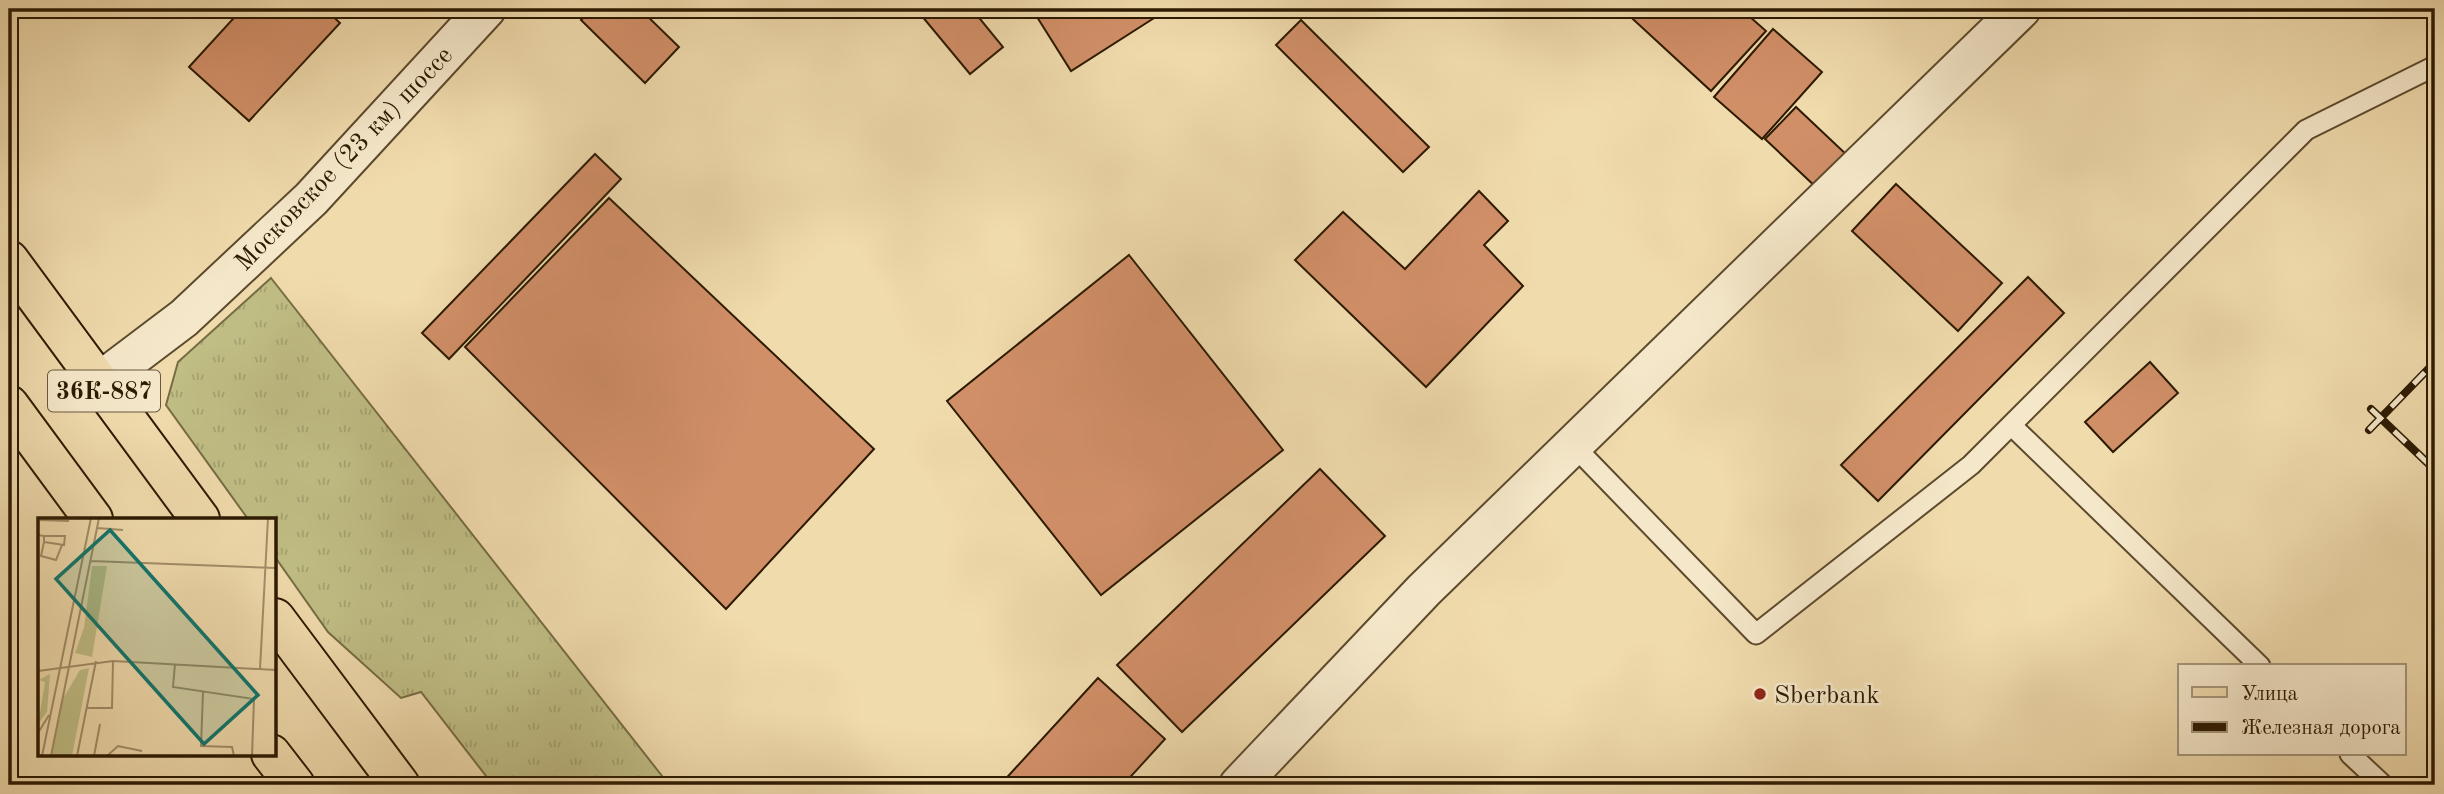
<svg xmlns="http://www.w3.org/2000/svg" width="2444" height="794" font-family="'Old Standard TT',serif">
	<defs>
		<pattern id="grass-tufts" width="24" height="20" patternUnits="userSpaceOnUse" patternTransform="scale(1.75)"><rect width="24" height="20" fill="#c0be85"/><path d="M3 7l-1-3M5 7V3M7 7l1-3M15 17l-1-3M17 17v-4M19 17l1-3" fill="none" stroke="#a5a371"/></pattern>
	</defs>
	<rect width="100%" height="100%" fill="#f0dbad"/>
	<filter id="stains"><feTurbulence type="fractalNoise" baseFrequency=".00286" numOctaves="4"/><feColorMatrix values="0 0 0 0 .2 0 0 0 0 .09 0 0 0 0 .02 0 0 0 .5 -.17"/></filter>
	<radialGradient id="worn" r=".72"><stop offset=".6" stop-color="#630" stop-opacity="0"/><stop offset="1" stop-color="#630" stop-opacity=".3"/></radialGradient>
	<path fill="url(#grass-tufts)" stroke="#766c44" stroke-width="2" d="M271,278L666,781L669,785H493L421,692L401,698L328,632L275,557V519H248L166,405L178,362Z"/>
	<path fill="#d18f68" stroke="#2c1a02" stroke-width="2" d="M242,9H325L340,23L249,121L189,67Z
		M592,9H640L679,47L645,83L581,20Z
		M916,9H972L1003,47L970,74Z
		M1032,9H1160L1162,13L1071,71Z
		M1622,9H1741L1766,31L1711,91Z
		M1301,20L1429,147L1403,172L1276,45Z
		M1773,29L1822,72L1762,139L1714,97Z
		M1796,107L1849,157L1818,189L1765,139Z
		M595,154L621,179L449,359L422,333Z
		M1896,184L2002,283L1958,331L1852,231Z
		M1479,191L1508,221L1484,245L1523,286L1426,387L1295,260L1343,212L1405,269Z
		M609,198L874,449L726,609L465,347Z
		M1129,255L1283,450L1101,595L947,401Z
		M2028,277L2064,313L1878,501L1841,465Z
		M2150,362L2178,393L2113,452L2085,422Z
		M1320,469L1385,536L1182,732L1117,665Z
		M1098,678L1165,739L1123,785H1000Z"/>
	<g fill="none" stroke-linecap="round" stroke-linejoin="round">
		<defs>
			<path id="service" d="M2011,425L2260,666
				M1573,445L1756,634L1971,465L2306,130L2435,66
				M2350,754L2383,785"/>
			<path id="minor" d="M98,383L184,318L311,199L486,9"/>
			<path id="tertiary" d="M1239,785L1424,590L2021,9"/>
			<path id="primary" d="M9,260L200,519
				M9,405L93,519
				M275,618L400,785
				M271,754L295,785"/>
		</defs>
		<use href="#service" stroke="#5d4a2d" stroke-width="23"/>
		<use href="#minor" stroke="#5d4a2d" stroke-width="42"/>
		<use href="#tertiary" stroke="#5d4a2d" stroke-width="42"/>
		<use href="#primary" stroke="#2c1a02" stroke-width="42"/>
		<use href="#service" stroke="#f5e8ca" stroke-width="19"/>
		<use href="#minor" stroke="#f5e8ca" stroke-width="38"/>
		<use href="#tertiary" stroke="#f5e8ca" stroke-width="38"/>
		<use href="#primary" stroke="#f0dbad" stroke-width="38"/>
		<defs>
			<path id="rail" d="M2371,409L2435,470
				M2369,430L2435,362"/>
		</defs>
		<use href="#rail" stroke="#2c1a02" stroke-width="8"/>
		<use href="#rail" stroke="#f5e8ca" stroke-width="5" stroke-dasharray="16" stroke-linecap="butt"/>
	</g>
	<circle fill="#8f2418" stroke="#f5e8ca" stroke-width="2.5" cx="1760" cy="694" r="7"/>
	<g text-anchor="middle" stroke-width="5" stroke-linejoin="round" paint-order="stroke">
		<rect fill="#f5e8ca" stroke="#68583e" stroke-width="2" x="48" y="370.5" width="112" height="41" rx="5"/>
		<g font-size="24" font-weight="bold" fill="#2c1a02">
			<text x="104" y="399">36К-887</text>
		</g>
		<g font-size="26" fill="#2c1a02" stroke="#f5e8ca">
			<text transform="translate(343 158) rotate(-46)" y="9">Московское (23 км) шоссе</text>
		</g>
		<g font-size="26" fill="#2c1a02" stroke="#f5e8ca" text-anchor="start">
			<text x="1774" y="703">Sberbank</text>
		</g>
	</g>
	<g transform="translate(38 518)">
		<rect width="238" height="238" fill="#f0dbad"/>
		<path d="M54,48H69L54,139L37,135L46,110ZM12,156L9,194L0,206L7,164L1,162Z" fill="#c0be85"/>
		<path d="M51,150L34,238H13L23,184L42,152Z" fill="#c0be85"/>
		<path fill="none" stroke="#a28e69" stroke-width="2" d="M0,2L31,3M59,10L85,12M0,17L6,18H27L26,27L6,24V18M6,24L3,38L18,42L24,27M53,43L238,50M137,146L135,169L216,181L214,238M222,151L230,0M0,153L75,143L238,152M165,174L163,228L194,229L196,238M48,190H74L75,143M0,215L11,197M4,238L53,0M13,238L61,0M39,238L58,143M56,238L62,206M69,238L80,228L104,233"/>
		<path fill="#0f766e" fill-opacity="0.15" stroke="#0f766e" stroke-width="3.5" d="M72,12L220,177L166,226L18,61Z"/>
		<rect width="238" height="238" fill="none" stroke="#2c1a02" stroke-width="3.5"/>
	</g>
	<rect width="2444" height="794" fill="none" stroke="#f0dbad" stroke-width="35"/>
	<rect x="10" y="10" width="2423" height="773" fill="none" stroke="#2c1a02" stroke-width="3.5"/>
	<rect x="18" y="18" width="2409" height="759" fill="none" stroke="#2c1a02" stroke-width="2"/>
	<rect x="2178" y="664" width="228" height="91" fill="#f5e8ca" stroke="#a5967a" stroke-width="2"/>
	<rect x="2192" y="687" width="35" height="10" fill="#f0dbad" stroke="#a5967a" stroke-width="2"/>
	<text x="2241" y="700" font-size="21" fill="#2c1a02">Улица</text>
	<rect x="2192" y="722" width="35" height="10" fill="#2c1a02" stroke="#a5967a" stroke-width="2"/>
	<text x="2241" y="734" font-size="21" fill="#2c1a02">Железная дорога</text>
	<rect width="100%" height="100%" filter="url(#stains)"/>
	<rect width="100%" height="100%" fill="url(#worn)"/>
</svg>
